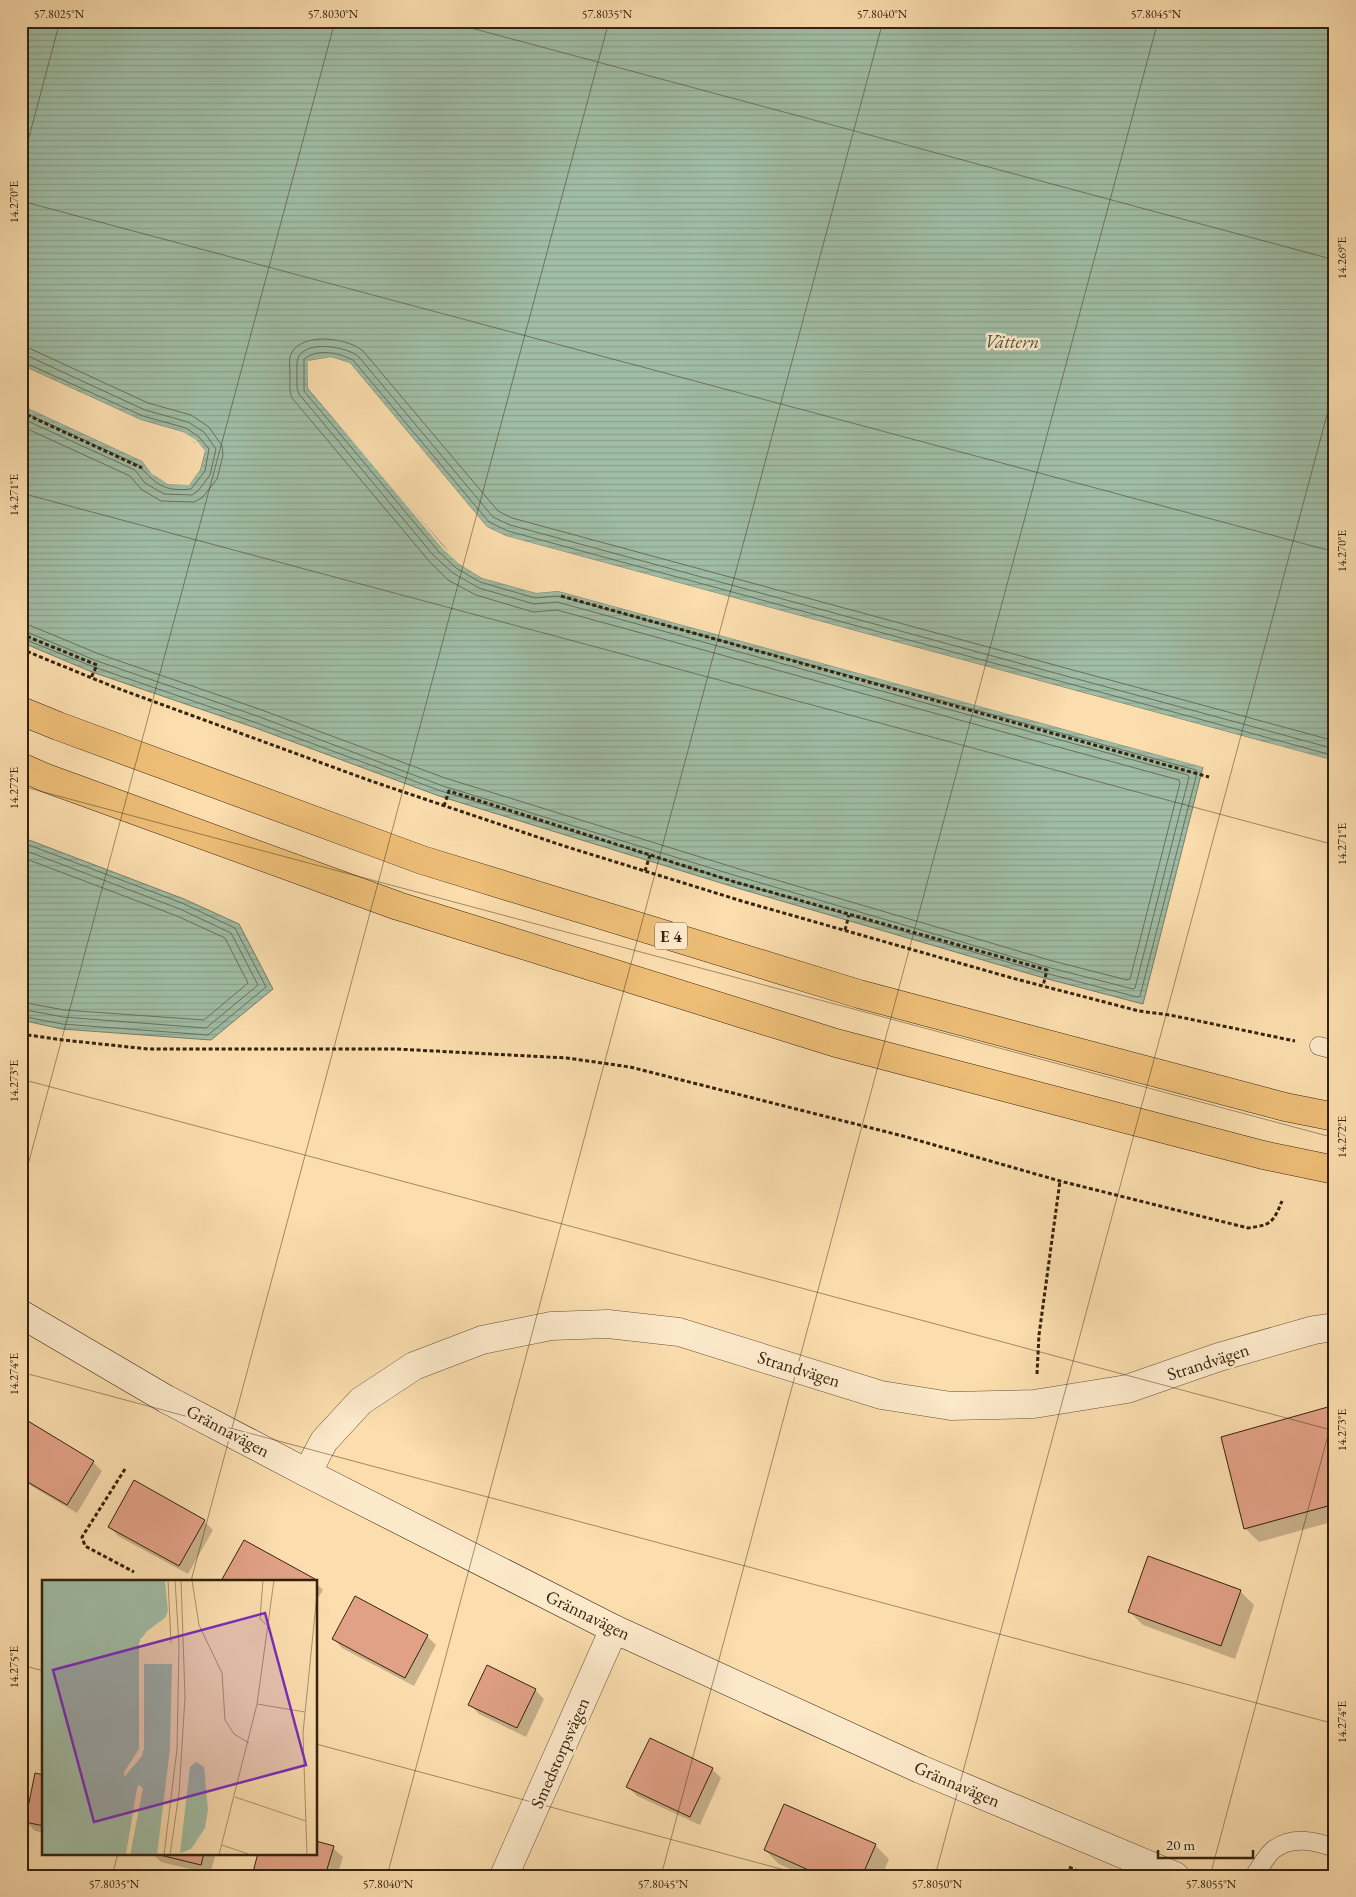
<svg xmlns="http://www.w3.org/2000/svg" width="1356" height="1897" font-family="'EB Garamond',serif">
	<defs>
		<pattern id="water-rules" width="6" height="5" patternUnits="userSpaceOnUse" patternTransform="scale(1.25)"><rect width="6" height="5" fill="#a0bda6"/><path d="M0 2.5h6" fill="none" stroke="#8aa28e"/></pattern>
	</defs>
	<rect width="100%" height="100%" fill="#fbddae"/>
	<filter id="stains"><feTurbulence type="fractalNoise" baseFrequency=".004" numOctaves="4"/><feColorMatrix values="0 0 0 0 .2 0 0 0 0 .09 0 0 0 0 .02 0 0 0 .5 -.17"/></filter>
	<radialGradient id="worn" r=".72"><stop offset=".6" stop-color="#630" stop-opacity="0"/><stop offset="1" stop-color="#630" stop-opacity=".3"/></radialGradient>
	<path fill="url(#water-rules)" stroke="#757f69" d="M21,21H1335V761L506,536L487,527L350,363L331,357L309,361L308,389L459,564L482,578L536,593L558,591L1203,767L1143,1004L1044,978L734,887L439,796L253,727L92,672L21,642V405L142,461C158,482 164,483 189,484L200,470L205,452L183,432L141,420L21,365Z
		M21,837L184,899L239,924L273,989L211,1040L62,1029L21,1020Z"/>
	<path fill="#fbddae" d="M331,357L350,363L487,527L506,536L1335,761V763L505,538L485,529L348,366L331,360L311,363V388L444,547L460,562L483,575L536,591L558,588L1204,765L1206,768L558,591L536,593L482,578L459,564L443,549L308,388V361Z
		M21,365L141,420L183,432L196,440L205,451L200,470L189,485L168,484L152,474L142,461L21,405V403L143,459L154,472L169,481L188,482L198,469L202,452L194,442L182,435L140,423L21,368Z"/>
	<path fill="#0003" d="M1335,1406V1521L1259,1542L1245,1528Z
		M21,1424L93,1462L102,1471L77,1513L21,1480Z
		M204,1521L213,1530L188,1574L118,1536L109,1526Z
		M316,1583L323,1590L316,1601Z
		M1240,1591L1254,1605L1235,1659L1143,1625L1129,1611Z
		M427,1636L436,1645L414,1686L342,1648L333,1638Z
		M535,1690L544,1699L526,1737L479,1714L470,1704Z
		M712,1769L721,1778L700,1825L637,1796L628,1787Z
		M44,1776V1833L35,1831L26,1821Z
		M875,1845L889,1859L882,1876H806L779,1864L765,1850Z
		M333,1848L343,1857L337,1876H253Z
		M152,1853H216L210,1874L161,1862Z"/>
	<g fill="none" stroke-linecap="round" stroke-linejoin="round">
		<path stroke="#6a705a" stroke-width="1" d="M21,347L31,349L148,403L191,415L209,427L222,446L223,455L217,479L203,497L194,502L161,501L141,489L130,476L21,426
			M21,355L28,356L145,410L188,422L204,432L216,449L210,475L198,491L192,495L164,494L145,483L135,470L21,418
			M21,361L143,416L186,428L199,437L209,449L205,471L191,489C164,492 155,484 139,465L21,411
			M21,624L29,625L99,654L259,709L445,778L739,869L1049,960L1127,980L1130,979L1180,783L1179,780L557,610L533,612L476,595L448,580L429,561L292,398C289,391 290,384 290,375C290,368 288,359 292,352C304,332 348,338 363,351L498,511L512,518L1335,741
			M21,631L27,632L97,661L257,716L443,786L737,876L1047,967L1133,989L1135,988L1189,777L1188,775L557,602L534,604L479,588L453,573L434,556L299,394C296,388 297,382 297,375C297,369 296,361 299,356C309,340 346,347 358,356L493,517L510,525L1335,749
			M21,638L94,667L254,722L441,791L735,882L1045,973L1137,997L1140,996L1197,773L1196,770L558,596L535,598L480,582L456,568L439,552L304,391V359C318,348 339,353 353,360L489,522L508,531L1335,756
			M21,842L182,903L235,928L266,987L208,1035L62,1024L21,1016
			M21,849L180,909L231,933L258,985L206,1028L63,1017L21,1009
			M21,857L177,916L225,938L248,983L204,1020L64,1010L21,1002"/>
	</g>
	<path fill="#e1a186" stroke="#34230d" d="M1335,1405V1504L1244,1529L1221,1437Z
		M23,1418L94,1461L67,1505L21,1478V1421Z
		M134,1480L205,1520L179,1566L108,1527Z
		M244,1540L315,1579L314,1581H221Z
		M1148,1556L1241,1590L1221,1646L1128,1612Z
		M355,1596L428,1635L405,1678L332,1639Z
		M487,1665L536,1689L517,1728L468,1705Z
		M650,1738L713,1768L690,1817L626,1787Z
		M35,1773L44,1775V1826L25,1822Z
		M784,1804L876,1844L862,1876H822L764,1850Z
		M316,1841L334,1846L325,1876H252L258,1853H316Z
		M152,1853H204L201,1865Z"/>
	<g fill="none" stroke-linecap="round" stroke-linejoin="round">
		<defs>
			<path id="service" d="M1319,1046L1335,1050
				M1254,1876C1260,1868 1266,1856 1273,1850C1292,1835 1315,1841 1335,1848"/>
			<path id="minor" d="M504,1876L614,1629"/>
			<path id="tertiary" d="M307,1473L324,1441L361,1401L414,1366L482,1340L551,1326L608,1324L679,1332L881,1395L951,1406L1034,1404L1127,1389L1219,1357L1314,1330L1335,1327"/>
			<path id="secondary" d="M21,1314L166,1399L307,1473L614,1629L920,1769L1175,1876"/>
			<path id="motorway" d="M21,711L58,726L422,860L859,994L1285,1107L1335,1117
				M21,767L46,778L398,906L836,1043L1263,1155L1335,1170"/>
		</defs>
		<use href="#service" stroke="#665235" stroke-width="19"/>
		<use href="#minor" stroke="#665235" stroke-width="29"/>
		<use href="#tertiary" stroke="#665235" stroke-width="29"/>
		<use href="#secondary" stroke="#34230d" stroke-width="29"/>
		<use href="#motorway" stroke="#34230d" stroke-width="29"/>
		<path stroke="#34230d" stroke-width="3" stroke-dasharray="4 2.5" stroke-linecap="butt" d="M21,412L142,468
			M561,596L1209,777
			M21,634L97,665L91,678
			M21,649L114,687L371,781L564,846L745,902L1012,978L1139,1011L1170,1015L1295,1041
			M444,806L449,791L735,882L1047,970L1043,986
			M645,871L650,855
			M845,930L849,915
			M21,1034L63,1040L148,1049H396L567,1058L630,1067L903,1136L1060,1181L1248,1228C1271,1225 1273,1223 1282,1201
			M1037,1374L1039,1335L1060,1181
			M125,1469L82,1537L85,1546L134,1572
			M1069,1867L1089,1876"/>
		<use href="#service" stroke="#fce9ca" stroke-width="18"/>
		<use href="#minor" stroke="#fce9ca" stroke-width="28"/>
		<use href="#tertiary" stroke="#fce9ca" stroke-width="28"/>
		<use href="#secondary" stroke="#fce9ca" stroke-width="28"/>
		<use href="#motorway" stroke="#eebe77" stroke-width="28"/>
	</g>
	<path fill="none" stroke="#34230d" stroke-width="1" stroke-opacity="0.45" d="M445,21L1335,260M21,167L60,21M21,201L1335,552M21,493L1335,845M21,786L1335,1138M21,1079L1335,1431M21,1191L335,21M21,1372L1335,1724M191,1581L609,21M21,1665L44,1671M316,1744L807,1876M112,1876L118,1853M387,1876L883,21M661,1876L1158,21M935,1876L1335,385M1210,1876L1335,1409"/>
	<g text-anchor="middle" stroke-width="5" stroke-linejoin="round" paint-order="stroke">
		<rect fill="#fce9ca" stroke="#705e46" stroke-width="1" x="655" y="922.5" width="32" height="27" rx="4"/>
		<g font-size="16" font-weight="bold" fill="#34230d">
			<text x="671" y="942">E 4</text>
		</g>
		<g font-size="18" fill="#34230d" stroke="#fce9ca">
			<text transform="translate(1208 1362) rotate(-18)" y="6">Strandvägen</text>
			<text transform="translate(799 1369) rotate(17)" y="6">Strandvägen</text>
			<text transform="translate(228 1431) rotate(28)" y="6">Grännavägen</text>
			<text transform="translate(588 1615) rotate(26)" y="6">Grännavägen</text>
			<text transform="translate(560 1753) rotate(-66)" y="6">Smedstorpsvägen</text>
			<text transform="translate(957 1784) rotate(23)" y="6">Grännavägen</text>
		</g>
		<g font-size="19" font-style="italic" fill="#54513b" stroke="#fce9ca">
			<text x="1012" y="348">Vättern</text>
		</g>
	</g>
	<g transform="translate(42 1580)">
		<rect width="275" height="275" fill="#fbddae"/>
		<path d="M0,0H123L126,31L124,37L104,52L97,63V169L82,194L83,196L100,176L102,164V84H130L128,169L115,275H88L100,210L98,205L95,208L84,275H0ZM154,182L162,187L166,230L163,248L149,269L138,273L148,187Z" fill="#a0bda6"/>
		<path d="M126,31L124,43L100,60L102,170L83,196L82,192L97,169L98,59L122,41ZM96,205L101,208L88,275H84Z" fill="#fbddae"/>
		<path fill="none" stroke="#ab936e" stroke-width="1" d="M126,0L129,63M150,0L157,45L180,93L183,140L192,154L207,163M221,0L218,39L227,47M215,124L263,132M193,217L264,241M180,265L209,275M122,275L135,169L137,65L133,0M128,275L137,213L143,117L139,0M177,275L215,124L232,0M265,275L261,153L275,14"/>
		<path fill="#7b2cbf" fill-opacity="0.15" stroke="#7b2cbf" stroke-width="2.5" d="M223,33L264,185L52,242L11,90Z"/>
		<rect width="275" height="275" fill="none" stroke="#34230d" stroke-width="2.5"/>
	</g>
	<rect width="1356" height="1897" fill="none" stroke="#fbddae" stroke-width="55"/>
	<path d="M1158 1850v8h95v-8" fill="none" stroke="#34230d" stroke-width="2.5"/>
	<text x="1166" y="1850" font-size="15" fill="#34230d" stroke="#fce9ca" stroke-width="4" paint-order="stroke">20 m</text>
	<rect x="28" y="28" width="1300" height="1842" fill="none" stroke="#34230d" stroke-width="2"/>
	<g font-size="12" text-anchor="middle" fill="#34230d">
		<text x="59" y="18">57.8025°N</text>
		<text x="333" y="18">57.8030°N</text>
		<text x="607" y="18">57.8035°N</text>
		<text x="882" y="18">57.8040°N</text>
		<text x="1156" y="18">57.8045°N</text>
		<text transform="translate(14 202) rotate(-90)" y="4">14.270°E</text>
		<text transform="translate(1342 258) rotate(-90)" y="4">14.269°E</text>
		<text transform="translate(14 495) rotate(-90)" y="4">14.271°E</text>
		<text transform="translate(1342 551) rotate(-90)" y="4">14.270°E</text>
		<text transform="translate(14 788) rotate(-90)" y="4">14.272°E</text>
		<text transform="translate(1342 844) rotate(-90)" y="4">14.271°E</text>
		<text transform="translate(14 1081) rotate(-90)" y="4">14.273°E</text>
		<text transform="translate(1342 1137) rotate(-90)" y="4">14.272°E</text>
		<text transform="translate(14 1374) rotate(-90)" y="4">14.274°E</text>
		<text transform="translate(1342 1430) rotate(-90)" y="4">14.273°E</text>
		<text transform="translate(14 1667) rotate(-90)" y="4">14.275°E</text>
		<text transform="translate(1342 1722) rotate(-90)" y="4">14.274°E</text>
		<text x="114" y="1888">57.8035°N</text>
		<text x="388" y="1888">57.8040°N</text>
		<text x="663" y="1888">57.8045°N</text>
		<text x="937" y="1888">57.8050°N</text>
		<text x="1211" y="1888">57.8055°N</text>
	</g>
	<rect width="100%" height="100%" filter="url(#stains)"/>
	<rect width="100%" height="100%" fill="url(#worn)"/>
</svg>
